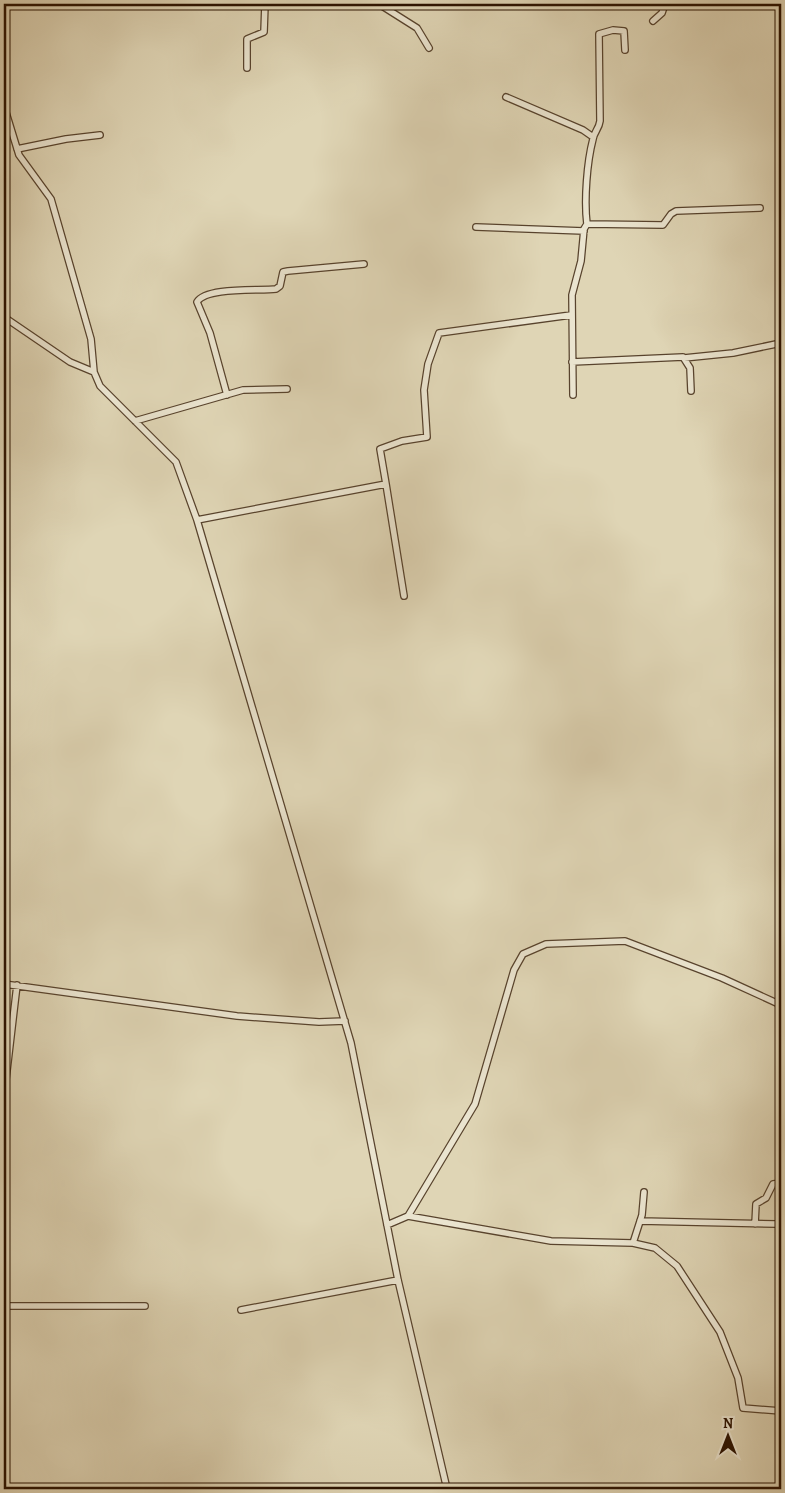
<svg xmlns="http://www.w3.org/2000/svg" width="785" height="1493" font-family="Alegreya,serif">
	<rect width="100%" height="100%" fill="#dfd5b5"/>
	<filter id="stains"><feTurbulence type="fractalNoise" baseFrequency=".004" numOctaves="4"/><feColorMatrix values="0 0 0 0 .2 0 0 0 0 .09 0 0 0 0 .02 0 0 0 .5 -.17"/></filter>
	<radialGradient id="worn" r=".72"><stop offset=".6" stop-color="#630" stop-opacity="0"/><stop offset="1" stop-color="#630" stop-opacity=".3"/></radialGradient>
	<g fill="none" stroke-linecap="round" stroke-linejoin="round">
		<defs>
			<path id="minor" d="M379,4L417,28L429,48
				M653,21L662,13L665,4
				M247,68V39L264,32L265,4
				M506,97L583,130L593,137
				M4,106L19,155L51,199L91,339L94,372
				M17,149L66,139L100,135
				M587,224C584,200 587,162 593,139C594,132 599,129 600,121L599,34L613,30L624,31L625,50
				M476,227L584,231
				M4,317L70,362L94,372L100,386L176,462L197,520L351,1043L398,1280L447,1489
				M684,358L733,353L781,343
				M572,362L683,357L690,368L691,391
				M227,395L210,333L197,302C206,287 258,291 276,289L280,286L283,272L288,271L364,264
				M573,395L572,295L581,261L584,229L587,224L663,225L671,214L676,211L760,208
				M135,421L243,390L287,389
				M386,484L404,596
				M197,520L386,484L380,449L402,441L427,437L424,390L428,364L439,333L571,315
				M4,984L237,1016L319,1022L345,1021
				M4,1096L17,985
				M408,1216L551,1241L633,1243L655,1248L677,1266L720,1332L738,1378L743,1408L781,1411
				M640,1221L776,1224
				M755,1224L756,1204L766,1198L773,1184L781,1183
				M387,1225L408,1216L475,1104L514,970L523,954L546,944L625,941L722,978L781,1005
				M633,1243L642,1215L644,1192
				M4,1306H145
				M241,1310L398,1280"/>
		</defs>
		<use href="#minor" stroke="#58432d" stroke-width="8"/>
		<use href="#minor" stroke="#eae4cf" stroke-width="5.5"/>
	</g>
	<rect width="785" height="1493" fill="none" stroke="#dfd5b5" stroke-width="20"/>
	<rect x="5" y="5" width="775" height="1483" fill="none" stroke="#2b1200" stroke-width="2.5"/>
	<rect x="10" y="10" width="765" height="1473" fill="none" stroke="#2b1200"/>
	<g transform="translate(728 1436)" stroke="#eae4cf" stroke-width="4" paint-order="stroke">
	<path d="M0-4L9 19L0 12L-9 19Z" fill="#2b1200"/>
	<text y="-8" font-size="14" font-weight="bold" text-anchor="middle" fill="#2b1200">N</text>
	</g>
	<rect width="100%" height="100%" filter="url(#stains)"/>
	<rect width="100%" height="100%" fill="url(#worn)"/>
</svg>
